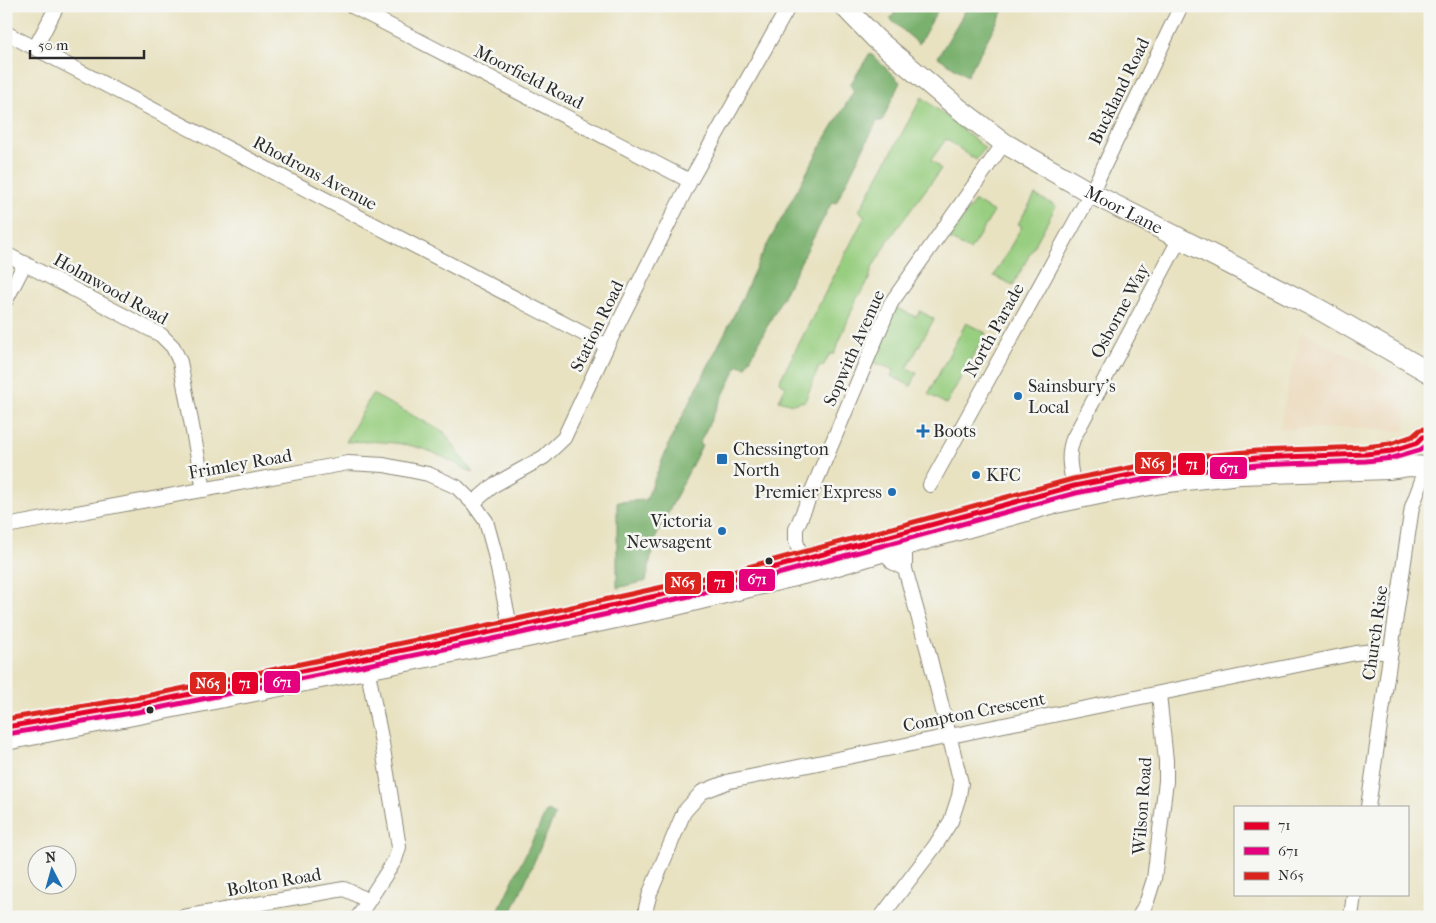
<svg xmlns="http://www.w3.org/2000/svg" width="1436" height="923" font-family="'IM FELL French Canon',serif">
	<rect width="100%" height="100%" fill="#f6f6f2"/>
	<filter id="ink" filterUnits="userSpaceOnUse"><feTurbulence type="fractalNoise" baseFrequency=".02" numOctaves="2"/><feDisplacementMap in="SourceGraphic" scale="10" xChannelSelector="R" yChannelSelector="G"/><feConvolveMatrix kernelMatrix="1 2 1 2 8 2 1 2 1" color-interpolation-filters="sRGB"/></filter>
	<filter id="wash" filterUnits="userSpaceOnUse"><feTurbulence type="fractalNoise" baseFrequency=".0096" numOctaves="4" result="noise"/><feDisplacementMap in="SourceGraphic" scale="20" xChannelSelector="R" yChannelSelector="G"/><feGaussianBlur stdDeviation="1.12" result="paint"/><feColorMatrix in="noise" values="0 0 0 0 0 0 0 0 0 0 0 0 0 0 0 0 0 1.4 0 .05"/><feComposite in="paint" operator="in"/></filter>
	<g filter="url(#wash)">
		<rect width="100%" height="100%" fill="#e8e2c1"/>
		<path fill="#ebd8ba" d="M1301,331L1407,386L1410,391L1405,428L1402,431L1344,428L1279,429Z"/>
		<path fill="#98ce80" stroke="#627c56" d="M922,97L985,148L976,160L946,139L931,160L941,169L887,242L885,247L873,266L868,282L857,298L834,354H830L823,366L819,367L805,401L792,404L779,400L786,386L779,382L865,216L859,211Z
			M1035,195L1056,206L1013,285L994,276L1022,226L1018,224Z
			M975,201L994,212L970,250L947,238Z
			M897,308L916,317L920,311L934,319L907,368L917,373L911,386L891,376L894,370L873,362L892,315Z
			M966,323L986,333L946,404L928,394Z
			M372,394L444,432L473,473C456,464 438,453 420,448C396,441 370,441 346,442Z"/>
		<path fill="#7ab16e" stroke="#526e4c" d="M900,6H940L919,44L890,19Z
			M968,6H1006L967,76L938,57Z
			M870,53L900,82L882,121H877L836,203L832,202L746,367L738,365L699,444L702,445L655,539L646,581L617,588V502L646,500L670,441L743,297L759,260L821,146L854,91L850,85Z
			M547,810L555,815L512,911L516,917H495Z"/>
	</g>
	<g filter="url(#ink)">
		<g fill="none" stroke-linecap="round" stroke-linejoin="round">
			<defs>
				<path id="street" d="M352,6L690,181
					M6,33L607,346
					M35,48L57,6
					M6,254L161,335L173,347L180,362L204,490
					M6,300L25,263
					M930,485L1091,193L1181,6
					M1074,486C1070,469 1067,455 1073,439L1180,238
					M473,503L494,485L544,457L564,438L607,346L690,181L789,6
					M6,526L348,463L384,465L428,474L457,487L473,503L486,521L494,550L513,640
					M885,551L892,562L905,569
					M802,561L796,541V529L891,303L1004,143
					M1368,807L1412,507L1427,467
					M183,917L344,889L353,893L368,901
					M358,917L395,860L399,847L382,743L365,657
					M647,917L646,908L650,893L684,812L702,792L730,781L1356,653L1374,651L1391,653
					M881,917L935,846L951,821L959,796L961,783L928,651L905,569V554L899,539L893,535
					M1139,917L1147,901L1154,879L1166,781V761L1159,694
					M1351,917L1354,894"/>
				<g id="secondary">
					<path id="s1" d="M844,6L876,39L958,108L1004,143L1091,193L1322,311L1430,373"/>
					<path d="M1144,472C1191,464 1238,459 1285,457C1328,455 1376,459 1417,443"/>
					<path d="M6,740L513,640L672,606L831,567L902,546L1051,504L1104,493L1168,482L1240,474L1388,469L1408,466L1430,467"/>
				</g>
			</defs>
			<use href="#street" stroke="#8a8676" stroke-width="16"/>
			<use href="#secondary" stroke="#8a8676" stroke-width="22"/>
			<use href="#street" stroke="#fff" stroke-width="14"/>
			<use href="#secondary" stroke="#fff" stroke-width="20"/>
			<defs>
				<path id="bus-1" d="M6,727L147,703L510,628L724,581L1074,486L1176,466L1257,458L1366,454L1392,451L1417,443L1423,437L1430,435"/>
				<path id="bus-2" d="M7,734L149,710L512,635L726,588L1076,493L1177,473L1258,465L1366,461L1393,458L1420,450L1430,443"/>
				<path id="bus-3" d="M6,719L146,696L508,621L722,574L1073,479L1175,459L1256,451L1365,447L1390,444L1413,436L1420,430L1428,428"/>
			</defs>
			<use href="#bus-1" stroke="#f6f6f2" stroke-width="9"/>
			<use href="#bus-2" stroke="#f6f6f2" stroke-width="9"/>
			<use href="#bus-3" stroke="#f6f6f2" stroke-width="9"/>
			<use href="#bus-1" stroke="#e4002b" stroke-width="5"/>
			<use href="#bus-2" stroke="#e5007d" stroke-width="5"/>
			<use href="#bus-3" stroke="#dc241f" stroke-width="5"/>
		</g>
	</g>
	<g fill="#1f6fb2" stroke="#f6f6f2" stroke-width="2">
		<circle cx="1018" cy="396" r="5"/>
		<path d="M920.5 423.5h5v5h5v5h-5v5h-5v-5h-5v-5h5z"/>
		<rect x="716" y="453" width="12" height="12" rx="2.5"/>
		<circle cx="976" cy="475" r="5"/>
		<circle cx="892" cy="492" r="5"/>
		<circle cx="722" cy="531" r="5"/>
	</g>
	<g fill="#2b2b2b" stroke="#f6f6f2" stroke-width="2">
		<circle cx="769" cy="561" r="4.5"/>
		<circle cx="150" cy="710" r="4.5"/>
	</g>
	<g text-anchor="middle" stroke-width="5" stroke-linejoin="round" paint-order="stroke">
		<g font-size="18" fill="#2b2b2b" stroke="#f6f6f2">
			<text transform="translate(529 77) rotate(27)" y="6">Moorfield Road</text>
			<text transform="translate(1119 91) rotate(-64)" y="6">Buckland Road</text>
			<text transform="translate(315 173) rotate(28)" y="6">Rhodrons Avenue</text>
			<text dy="6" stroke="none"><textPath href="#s1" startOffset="348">Moor Lane</textPath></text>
			<text transform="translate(111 289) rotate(29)" y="6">Holmwood Road</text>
			<text transform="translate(1120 311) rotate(-62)" y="6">Osborne Way</text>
			<text transform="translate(597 326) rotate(-64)" y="6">Station Road</text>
			<text transform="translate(994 330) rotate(-61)" y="6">North Parade</text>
			<text transform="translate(854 348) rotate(-66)" y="6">Sopwith Avenue</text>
			<text transform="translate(240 464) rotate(-10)" y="6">Frimley Road</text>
			<text transform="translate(1375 633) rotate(-82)" y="6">Church Rise</text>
			<text transform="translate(974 712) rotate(-11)" y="6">Compton Crescent</text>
			<text transform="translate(1142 806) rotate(-86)" y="6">Wilson Road</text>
			<text transform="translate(274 882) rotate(-10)" y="6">Bolton Road</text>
		</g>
		<g font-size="18" fill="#2b2b2b" stroke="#f6f6f2" text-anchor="start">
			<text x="1028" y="392">Sainsbury's<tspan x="1028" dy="21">Local</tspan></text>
			<text x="933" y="437">Boots</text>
			<text x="733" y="455">Chessington<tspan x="733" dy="21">North</tspan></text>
			<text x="986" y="481">KFC</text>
			<text x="882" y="498" text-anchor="end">Premier Express</text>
			<text x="712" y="527" text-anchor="end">Victoria<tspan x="712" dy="21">Newsagent</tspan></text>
		</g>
	</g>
	<g stroke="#f6f6f2" stroke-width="2">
		<rect x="1134" y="451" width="38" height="24" rx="5" fill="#dc241f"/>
		<rect x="1177" y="452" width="29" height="24" rx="5" fill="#e4002b"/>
		<rect x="1209" y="456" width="39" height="24" rx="5" fill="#e5007d"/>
		<rect x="738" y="568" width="38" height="24" rx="5" fill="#e5007d"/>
		<rect x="706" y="570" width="29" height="24" rx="5" fill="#e4002b"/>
		<rect x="664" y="571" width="38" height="24" rx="5" fill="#dc241f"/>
		<rect x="263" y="670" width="38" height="24" rx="5" fill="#e5007d"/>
		<rect x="231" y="671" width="28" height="24" rx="5" fill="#e4002b"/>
		<rect x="189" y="671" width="38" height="24" rx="5" fill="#dc241f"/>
	</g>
	<g font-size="14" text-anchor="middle" font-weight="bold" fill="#fff">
		<text x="1153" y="468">N65</text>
		<text x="1192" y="469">71</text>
		<text x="1229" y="473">671</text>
		<text x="757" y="584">671</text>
		<text x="720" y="587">71</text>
		<text x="683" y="587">N65</text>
		<text x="282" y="687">671</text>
		<text x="245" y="688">71</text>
		<text x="208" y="688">N65</text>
	</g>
	<rect width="1436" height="923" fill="none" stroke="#f6f6f2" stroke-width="25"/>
	<rect x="1234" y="806" width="175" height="90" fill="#f6f6f2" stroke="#a5a5a2"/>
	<rect x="1244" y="822" width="25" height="8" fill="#e4002b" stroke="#a5a5a2"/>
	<text x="1278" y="830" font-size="15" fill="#2b2b2b">71</text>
	<rect x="1244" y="847" width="25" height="8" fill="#e5007d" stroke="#a5a5a2"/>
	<text x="1278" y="856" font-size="15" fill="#2b2b2b">671</text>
	<rect x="1244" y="872" width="25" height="8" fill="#dc241f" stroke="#a5a5a2"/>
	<text x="1278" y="880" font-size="15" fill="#2b2b2b">N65</text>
	<g transform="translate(52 870) rotate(354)"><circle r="24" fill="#f6f6f2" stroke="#a5a5a2"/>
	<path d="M0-4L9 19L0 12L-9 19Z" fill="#1f6fb2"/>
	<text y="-8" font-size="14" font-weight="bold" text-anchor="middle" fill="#2b2b2b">N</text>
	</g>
	<path d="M30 50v8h114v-8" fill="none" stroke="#2b2b2b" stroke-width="2.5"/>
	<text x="38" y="50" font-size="15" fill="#2b2b2b" stroke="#f6f6f2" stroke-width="4" paint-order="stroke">50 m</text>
</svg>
